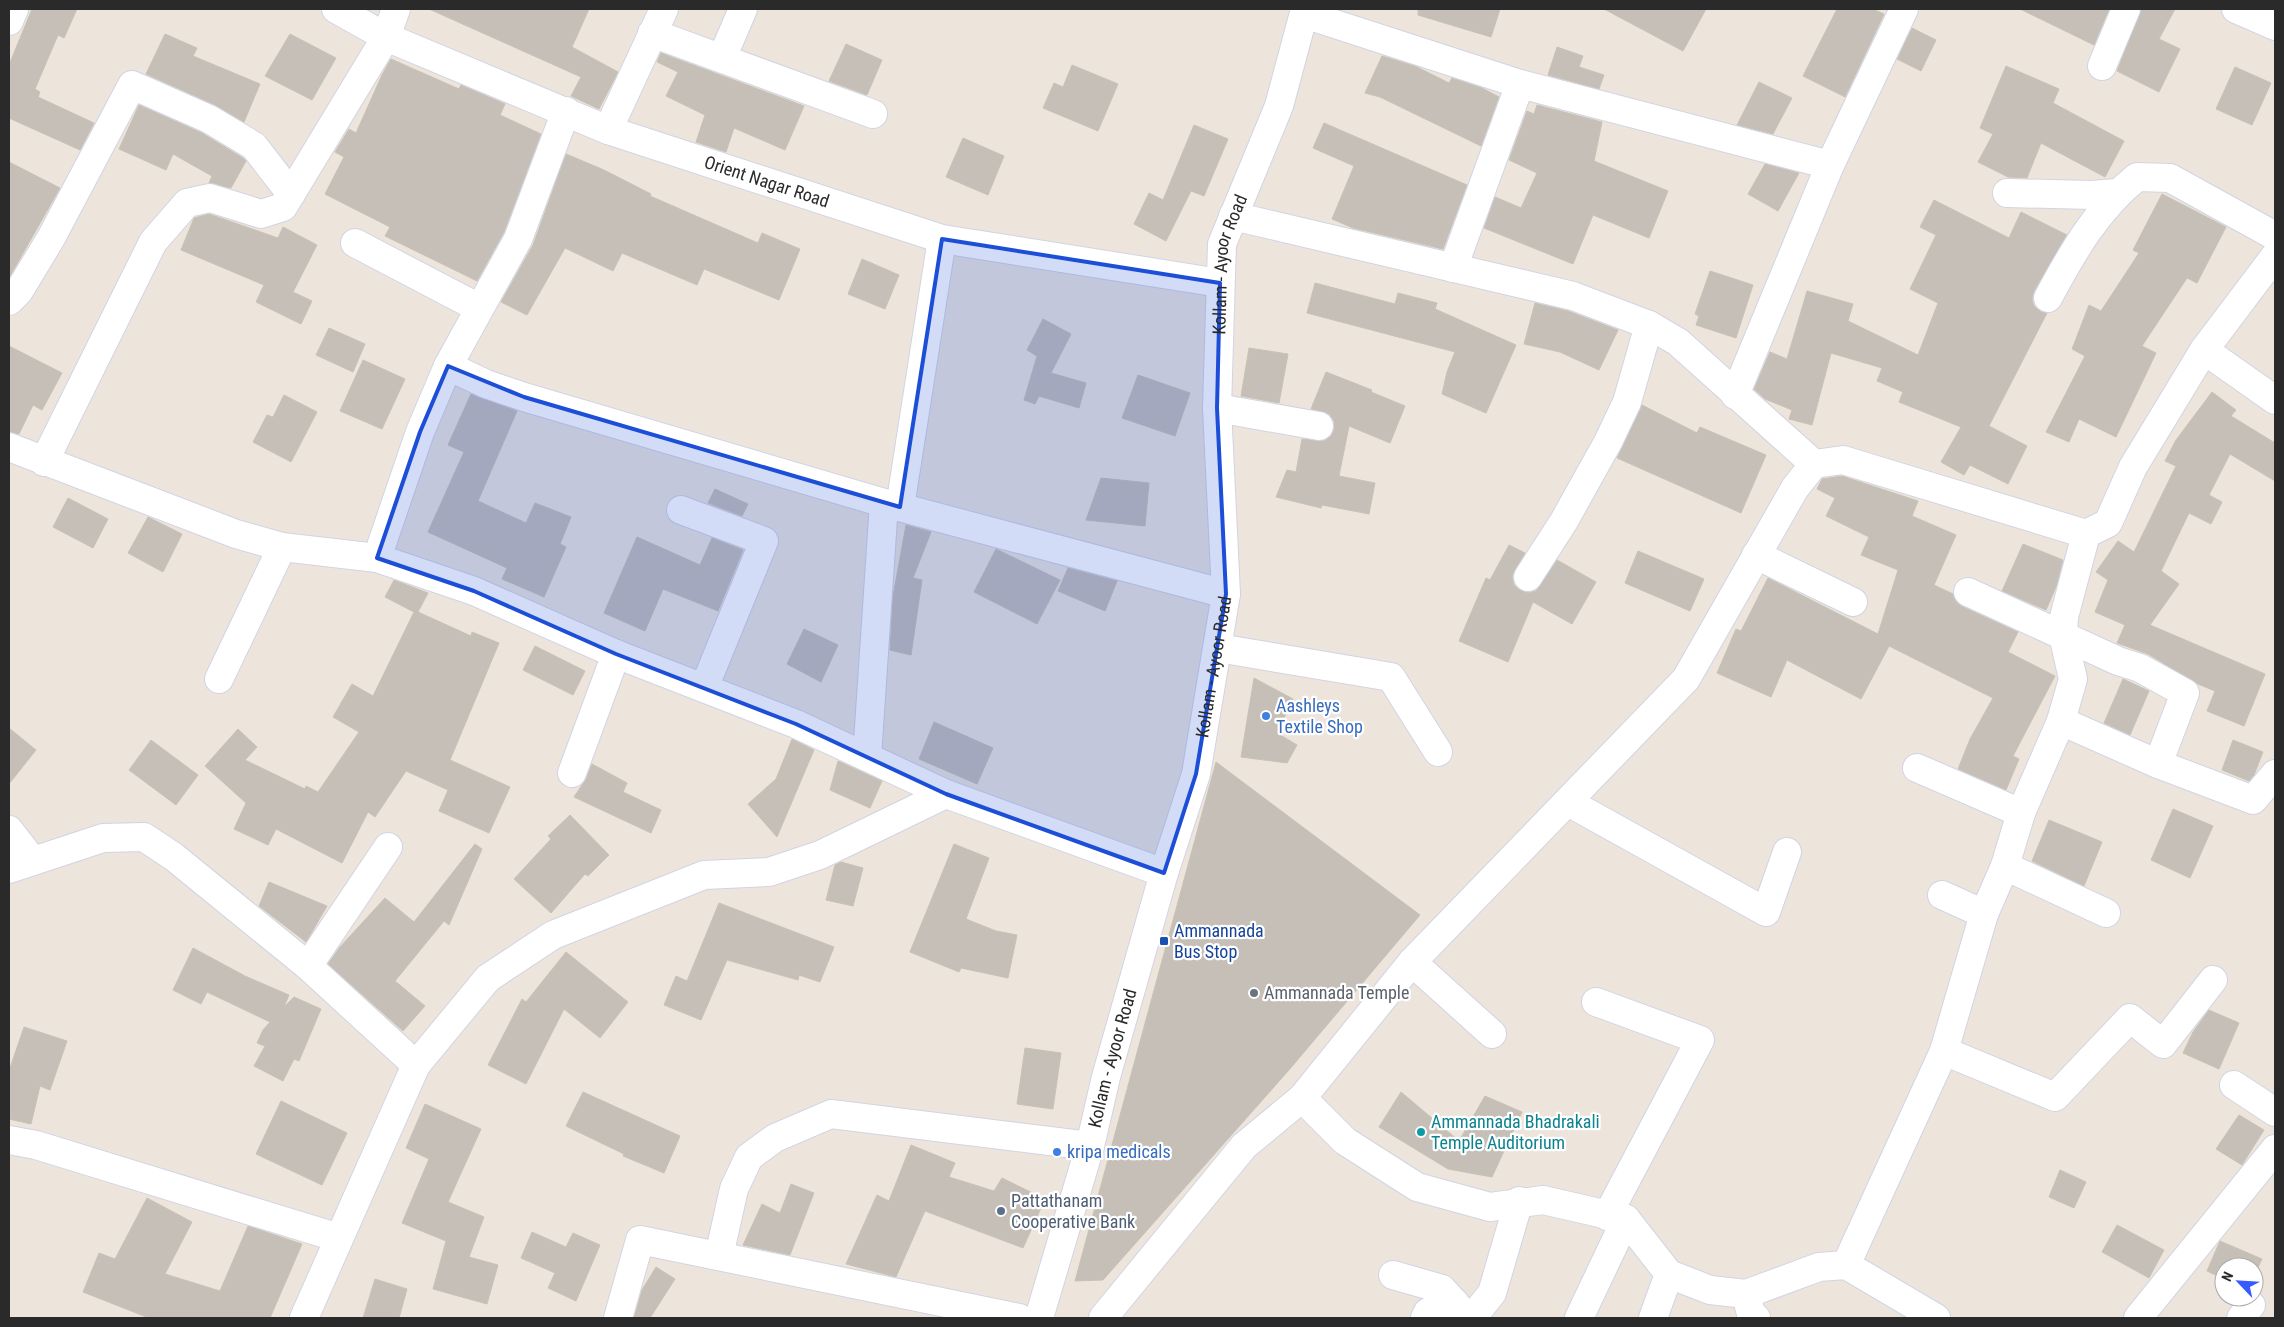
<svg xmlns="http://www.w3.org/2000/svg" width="2284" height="1327" font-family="'Roboto Condensed',sans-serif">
	<rect width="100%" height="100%" fill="#ede5dc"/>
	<path fill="#c5bfb8" stroke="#c8c2b5" d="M32,9H77L64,38L58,35L35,89L40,92L38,97L94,123L80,150L9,118V65Z
		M429,9H589L572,47L618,72L599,109L571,96L581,77Z
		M1418,9H1500L1491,37L1418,15Z
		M1604,9H1706L1683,51Z
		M1837,9H1873L1884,14L1845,97L1803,76Z
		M2020,9H2109L2094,45Z
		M2141,9H2175L2159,39L2180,49L2159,92L2117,71Z
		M1912,28L1936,40L1921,71L1897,59Z
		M165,34L197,48L193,56L260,84L244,122L215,105L146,74Z
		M290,34L336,58L312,100L265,76Z
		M846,44L882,60L867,95L829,81Z
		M1557,47L1583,56L1579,67L1604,75L1599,89L1548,75Z
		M661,53L804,106L785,150L734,128L726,152L696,142L705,115L666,96L678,72L657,62Z
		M1382,56L1415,66L1449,83L1452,78L1482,88L1499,97L1481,146L1380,97L1365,93Z
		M391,59L459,89L461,85L505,104L500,115L541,134L504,232L477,281L385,236L390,227L325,194L344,157L335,152L349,129L356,133L382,75Z
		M1072,65L1118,84L1098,131L1043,108L1054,83L1063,87Z
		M2006,66L2059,89L2053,103L2124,141L2105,177L2041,143L2027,178L2008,177L1978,162L1993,134L1980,128Z
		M2235,67L2271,83L2252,125L2216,109Z
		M1759,82L1792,98L1773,134L1737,125Z
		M139,105L202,133L243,158L246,161L231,188L209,183L212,176L173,154L166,170L119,149Z
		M1537,105L1602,122L1594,161L1668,191L1649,238L1593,215L1573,264L1484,228L1495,197L1521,208L1537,173L1509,160L1527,111L1534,114Z
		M1324,123L1467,185L1443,249L1353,228L1332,219L1354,166L1313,148Z
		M1194,125L1228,139L1204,196L1191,191L1166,241L1134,224L1149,193L1163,200Z
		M963,138L1004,156L988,195L946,177Z
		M566,154L604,170L651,194L650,196L758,243L762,233L800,249L779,300L704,269L697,285L622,253L613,271L565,248L527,315L501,302L533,245Z
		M9,162L60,188L9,278Z
		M1765,164L1799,173L1778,211L1748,194Z
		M2162,194L2226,227L2197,283L2187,278L2142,346L2156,353L2116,437L2079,419L2069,442L2046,432L2085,356L2072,349L2089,305L2101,311L2139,253L2133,250Z
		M1934,200L2009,238L2021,212L2067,235L2034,291L2032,299L2034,306L2040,311L2047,313L1989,426L2027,446L2008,484L1970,465L1964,475L1941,462L1961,427L1899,402L1903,392L1877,381L1882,368L1831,353L1812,425L1789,419L1792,410L1765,399L1754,389L1770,352L1787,359L1807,291L1853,304L1848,321L1918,355L1938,303L1910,289L1936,235L1920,227Z
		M209,214L278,238L283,227L317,245L293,292L312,301L301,324L256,302L264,285L181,250L194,218Z
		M862,259L899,275L885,309L848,294Z
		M1710,271L1753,285L1736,338L1696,325L1699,316L1695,314Z
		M1315,283L1395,304L1398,293L1437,303L1435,309L1516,345L1486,413L1442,394L1447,372L1455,352L1307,313Z
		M1535,303L1568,311L1618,330L1599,370L1560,352L1524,344Z
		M1043,319L1071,334L1051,373L1086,383L1079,408L1039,396L1035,404L1024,400L1037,356L1027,350Z
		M329,328L365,344L353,372L316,355Z
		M9,346L62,373L42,410L33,405L19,434L9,432Z
		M1249,348L1288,354L1279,403L1241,396Z
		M363,360L405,379L382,429L340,411Z
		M1326,372L1372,390L1371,392L1405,406L1390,443L1349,426L1339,476L1375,483L1369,514L1322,505L1321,508L1276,497L1287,470L1296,472L1302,439L1324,441L1331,436L1334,429V421L1329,414L1311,409Z
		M1138,375L1190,393L1175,436L1122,418Z
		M2212,392L2236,410L2231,416L2275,443V481L2230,454L2209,495L2222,502L2211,524L2189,513L2161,571L2179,584L2150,625L2265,674L2244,726L2207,711L2215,691L2198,684L2148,654L2117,643L2125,625L2095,612L2108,580L2096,572L2118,541L2134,552L2176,466L2165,461L2176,440Z
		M471,394L517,411L478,501L526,523L535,503L571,517L560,544L566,547L544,597L502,579L507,568L428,532L464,452L448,445Z
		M284,395L317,412L291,462L253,442L267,415L273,417Z
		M1642,405L1697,433L1700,427L1766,455L1741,513L1617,458Z
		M1842,476L1918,501L1912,516L1956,535L1934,585L1953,594L1956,601L1961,606L2018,632L2008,652L2055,676L2013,756L2019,759L2006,790L1958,769L1970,739L1993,698L1889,646L1861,699L1787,660L1771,697L1717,673L1736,629L1741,631L1768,578L1878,634L1898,570L1861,555L1869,537L1826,516L1835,498L1817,489L1822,479Z
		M1101,478L1149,483L1145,526L1086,520Z
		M715,489L748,504L742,516L708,503Z
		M68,498L108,519L93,548L53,527Z
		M148,517L182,534L163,572L128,553Z
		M906,525L931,532L913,578L922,580L911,655L890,650L893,596Z
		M637,537L700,565L712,538L743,550L718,611L663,589L645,631L604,613Z
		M2023,544L2063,560L2056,587L2046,610L2002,591Z
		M1509,545L1525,553L1512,576L1514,585L1520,590L1528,593L1536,591L1557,560L1596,582L1572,624L1533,602L1508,662L1459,641L1486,578L1490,580Z
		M996,549L1060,580L1037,624L974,592Z
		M1638,551L1704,579L1690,611L1625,583Z
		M1068,568L1117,581L1105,611L1058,591Z
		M394,580L428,593L418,612L471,636L472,632L499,643L450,760L510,787L489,833L439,811L448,790L406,771L375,817L368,812L342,863L276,829L268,845L234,829L246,803L205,766L238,729L257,747L245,760L305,789L306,786L318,792L359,732L333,717L352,684L373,696L414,612L385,597Z
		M804,629L838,645L821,682L787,664Z
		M535,646L585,671L573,695L523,670Z
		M1254,678L1293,699L1277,733L1297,745L1287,763L1241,757Z
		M2123,679L2149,691L2130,735L2104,723Z
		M934,722L993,748L977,784L919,759Z
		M9,728L36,750L9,784Z
		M792,739L814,750L777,837L748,804L776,779Z
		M151,740L198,775L176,805L129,770Z
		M2233,740L2263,752L2254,775L2249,781L2222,770Z
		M838,761L882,781L870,808L830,790Z
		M1216,762L1420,915L1289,1070L1103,1280L1075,1281Z
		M592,764L627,783L623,792L661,810L651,833L574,797L586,779Z
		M2173,809L2213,826L2190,878L2151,860Z
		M570,815L609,855L588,876L585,874L551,913L514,879L551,839L548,836Z
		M2049,820L2102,842L2084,886L2032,861Z
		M475,844L482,849L449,925L444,921L395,981L425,1006L403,1031L328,964L340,947L385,898L414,922Z
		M954,844L989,858L966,919L996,931L1017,935L1008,978L961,968L959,972L910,952Z
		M841,862L863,868L853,906L826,900L835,865Z
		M269,882L327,906L306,942L259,906Z
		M719,903L834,947L820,982L799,975L798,980L727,960L701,1020L664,1005L676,976L687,981Z
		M193,948L245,976L289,995L284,1007L294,997L321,1009L299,1061L294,1059L283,1081L254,1066L265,1046L257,1043L263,1030L270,1022L207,992L201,1004L173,990Z
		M566,952L628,1002L600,1038L564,1009L526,1084L488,1065L522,999L526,1002Z
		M2209,1010L2239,1023L2219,1069L2183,1053L2193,1032Z
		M24,1027L67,1041L50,1090L40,1086L31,1124L9,1119V1071Z
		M1025,1048L1061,1053L1053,1109L1017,1104Z
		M583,1092L680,1136L664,1173L623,1156L624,1154L566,1126Z
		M1401,1092L1459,1141L1485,1096L1522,1112L1492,1177L1448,1169L1379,1127Z
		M281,1101L347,1133L322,1185L256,1154Z
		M425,1104L481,1129L448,1202L484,1217L469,1257L498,1265L487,1304L433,1289L446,1241L402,1223L429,1159L406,1148Z
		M2239,1115L2264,1130L2242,1165L2216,1149Z
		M911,1145L955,1163L949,1177L994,1191L1002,1178L1045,1199L1023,1248L925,1211L896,1277L846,1264L877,1195L889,1201Z
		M2060,1170L2086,1182L2074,1208L2049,1197Z
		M791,1184L814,1193L790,1255L743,1245L762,1204L780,1213Z
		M147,1198L192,1222L165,1274L220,1291L248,1226L302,1244L270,1318H149L83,1292L99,1253L115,1259Z
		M2117,1225L2164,1250L2149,1278L2102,1252Z
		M532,1232L566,1247L573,1233L600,1245L576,1301L548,1288L555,1273L521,1258Z
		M2220,1241L2262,1259L2254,1276V1267H2224V1279L2207,1271Z
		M656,1267L675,1279L650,1318H634L642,1290Z
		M375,1279L407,1289L399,1318H363Z"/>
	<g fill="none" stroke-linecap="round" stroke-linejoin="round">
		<defs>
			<g id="street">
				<path id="s1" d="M336,9L386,37L608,130L942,239L1220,283"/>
				<path d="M1304,14L1520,84L1830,165"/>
				<path d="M9,21L14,9"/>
				<path d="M652,33L873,114"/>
				<path d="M722,58L743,9"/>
				<path d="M2102,66L2126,9"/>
				<path d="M608,130L664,9"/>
				<path d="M2007,193L2092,195L2117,193"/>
				<path d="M1233,216L1573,296L1649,325L1678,342L1814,464"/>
				<path d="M355,243L479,308"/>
				<path d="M1453,268L1520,84"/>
				<path d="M2048,298C2072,253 2097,209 2137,177L2170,178L2275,236"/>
				<path d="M9,301L19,291L51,238L132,85L209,119L254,146L291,194"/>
				<path d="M2204,350L2275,400"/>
				<path d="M448,366L518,239L566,111"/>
				<path d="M1735,395L1830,165L1904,9"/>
				<path d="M1217,408L1319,426"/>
				<path d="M9,447L236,534L282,547L377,558L474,591L616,654L796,724L946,794L1164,873"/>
				<path d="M44,462L153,242L187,203L210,198L261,214L283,207L386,37L396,9"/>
				<path d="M900,507L942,239"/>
				<path d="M681,510L764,541L704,688"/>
				<path d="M1756,555L1853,602"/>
				<path d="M377,558L420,432L448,366L486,384L524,397L884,503L1226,594"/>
				<path d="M1528,577L1564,521L1608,442L1627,402L1649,325"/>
				<path d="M1968,592L2118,661L2140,668L2185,693L2158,764"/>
				<path d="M1218,648L1391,677L1438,752"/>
				<path d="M219,679L282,547"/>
				<path d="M2061,721L2158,764L2253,800L2275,774"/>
				<path d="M867,757L884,503"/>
				<path d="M1917,768L2021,813"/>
				<path d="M572,773L616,654"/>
				<path d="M1568,802L1766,912L1787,852"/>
				<path d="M9,830L33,861"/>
				<path d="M2005,866L2106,913"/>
				<path d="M9,869L103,838L144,837L174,857L308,966L416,1065"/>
				<path d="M1942,895L1984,914"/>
				<path d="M1412,962L1492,1034"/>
				<path d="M308,966L388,847"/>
				<path d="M1596,1002L1700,1040L1607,1216"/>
				<path d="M1944,1051L2055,1097L2130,1018L2163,1044L2213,980"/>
				<path d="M2234,1085L2275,1112"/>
				<path d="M1302,1098L1412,962L1686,679L1795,488L1814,464L1843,460L2086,534"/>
				<path d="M9,1140L36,1145L339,1238"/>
				<path d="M719,1256L734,1189L749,1157L775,1138L831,1114L1090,1146"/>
				<path d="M1846,1265L1944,1051L1984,914L2005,866L2021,813L2061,721L2073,679L2063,635L2064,617L2086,534L2108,523L2133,467L2204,350L2275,256"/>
				<path d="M1393,1275L1442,1289L1468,1318"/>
				<path d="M1746,1294L1751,1314L1756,1318"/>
				<path d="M304,1318L416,1065L488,978L553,935L704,875L769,872L820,855L946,794"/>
				<path d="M618,1318L640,1240L1019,1318"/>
				<path d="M1103,1318L1244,1146L1302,1098L1345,1141L1417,1187L1490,1207L1543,1200L1626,1219L1669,1274L1710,1290L1746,1294L1819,1267L1846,1265L1936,1318"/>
				<path d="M1425,1318L1428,1312L1454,1302"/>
				<path d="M1472,1318L1492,1293L1519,1201"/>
				<path d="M1579,1318L1626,1219"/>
				<path d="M1653,1318L1669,1274"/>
				<path d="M2138,1318L2275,1149"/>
				<path d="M2241,1318L2251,1305"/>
			</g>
			<g id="secondary">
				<path d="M2236,9L2275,26"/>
				<path id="s2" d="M1039,1318L1090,1146L1106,1077L1164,873L1196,774L1226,594L1217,408L1222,244L1279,106L1305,9"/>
			</g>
		</defs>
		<use href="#street" stroke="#d1d4e3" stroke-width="30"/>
		<use href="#secondary" stroke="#d1d4e3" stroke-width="30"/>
		<use href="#street" stroke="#fff" stroke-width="28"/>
		<use href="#secondary" stroke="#fff" stroke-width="28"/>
	</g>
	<path fill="#1d4ed8" fill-opacity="0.2" stroke="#1d4ed8" stroke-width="4" stroke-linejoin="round" d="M942,239L1220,283L1217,408L1226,594L1196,774L1164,873L946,794L796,724L616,654L474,591L377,558L420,432L448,366L524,397L900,507Z"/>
	<g fill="#3f7fe0" stroke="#fff" stroke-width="2">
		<circle cx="1266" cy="716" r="5"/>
		<circle cx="1057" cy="1152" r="5"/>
	</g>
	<rect fill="#1a4fb4" stroke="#fff" stroke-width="2" x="1159" y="936" width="10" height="10" rx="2.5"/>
	<circle fill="#6b7280" stroke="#fff" stroke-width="2" cx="1254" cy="993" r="5"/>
	<circle fill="#0f9aa8" stroke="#fff" stroke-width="2" cx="1421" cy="1132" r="5"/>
	<circle fill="#5c6f8a" stroke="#fff" stroke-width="2" cx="1001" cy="1211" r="5"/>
	<g text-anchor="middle" stroke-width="4.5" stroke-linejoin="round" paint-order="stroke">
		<g font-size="18" fill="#2a2a2a" stroke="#fff">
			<text dy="6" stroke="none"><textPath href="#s1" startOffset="465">Orient Nagar Road</textPath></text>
			<text dy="6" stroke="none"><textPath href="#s2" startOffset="1080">Kollam - Ayoor Road</textPath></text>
			<text dy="6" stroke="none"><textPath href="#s2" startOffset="675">Kollam - Ayoor Road</textPath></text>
			<text dy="6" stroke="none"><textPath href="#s2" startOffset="270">Kollam - Ayoor Road</textPath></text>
		</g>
		<g font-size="18" fill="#366cbe" stroke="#fff" text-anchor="start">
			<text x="1276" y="712">Aashleys<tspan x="1276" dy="21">Textile Shop</tspan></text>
			<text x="1067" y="1158">kripa medicals</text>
		</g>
		<g font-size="18" fill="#164399" stroke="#fff" text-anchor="start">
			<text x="1174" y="937">Ammannada<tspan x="1174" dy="21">Bus Stop</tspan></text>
		</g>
		<g font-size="18" fill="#5b616d" stroke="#fff" text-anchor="start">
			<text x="1264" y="999">Ammannada Temple</text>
		</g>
		<g font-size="18" fill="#0d838f" stroke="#fff" text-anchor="start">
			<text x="1431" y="1128">Ammannada Bhadrakali<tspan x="1431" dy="21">Temple Auditorium</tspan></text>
		</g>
		<g font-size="18" fill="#4e5e75" stroke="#fff" text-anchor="start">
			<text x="1011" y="1207">Pattathanam<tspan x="1011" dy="21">Cooperative Bank</tspan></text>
		</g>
	</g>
	<rect width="2284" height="1327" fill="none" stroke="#2a2a2a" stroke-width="20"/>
	<g transform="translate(2239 1282) rotate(295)"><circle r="24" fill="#ffffff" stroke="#aaaaaa"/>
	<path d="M0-4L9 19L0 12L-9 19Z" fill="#365aff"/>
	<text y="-8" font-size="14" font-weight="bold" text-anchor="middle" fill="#2a2a2a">N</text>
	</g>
</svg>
